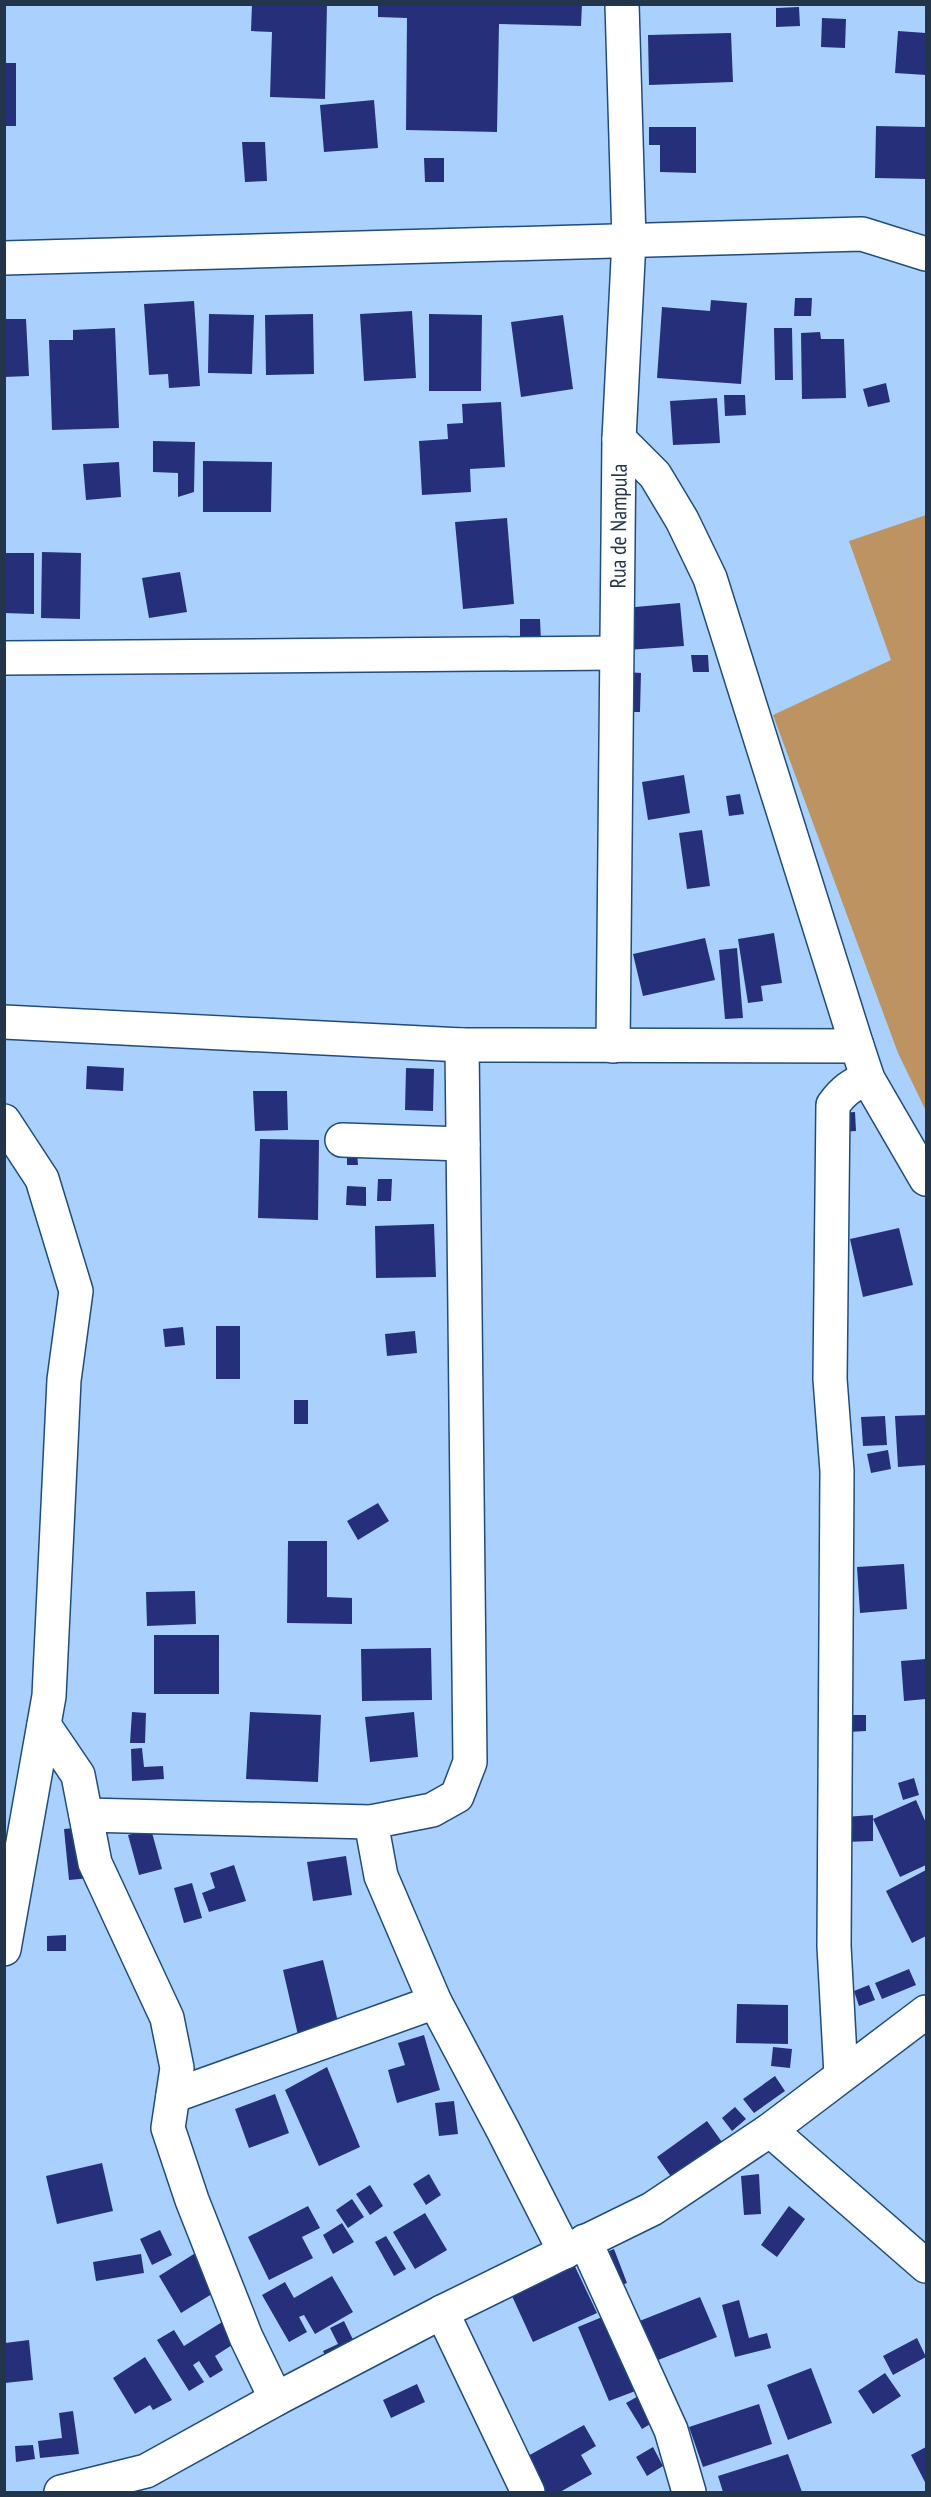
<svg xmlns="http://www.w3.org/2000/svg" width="931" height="2497" font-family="'PT Sans Narrow',sans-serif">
	<rect width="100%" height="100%" fill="#aad1fd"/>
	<path fill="#bd9461" d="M926,515V1111L898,1053L773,715L891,660L849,541Z"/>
	<path fill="#26307a" d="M252,4H327L325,99L270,97L272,32L251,31Z
		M378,4H582L581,26L499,24L497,132L406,130L407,18L378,17Z
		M799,7L800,26L776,27V8Z
		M822,18L846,19L845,48L821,47Z
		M898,31L926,33V75L895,73Z
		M731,33L733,82L649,85L648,35Z
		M4,63H16V126H4Z
		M374,100L378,148L324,152L320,105Z
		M876,126L926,127V179L875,178Z
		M649,127H696V173L660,172V145H649Z
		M242,142H265L267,181L245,182Z
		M424,158H444V182H425Z
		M795,298H812L811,316H794Z
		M711,300L747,303L741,384L657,378L662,307L710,311Z
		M194,301L200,386L169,388L168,374L149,375L144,304Z
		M412,311L416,378L364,381L360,314Z
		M209,314L254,315L252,374L208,373Z
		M313,314L314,374L266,375L265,315Z
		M429,314L482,315L481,391H429Z
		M563,315L573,389L521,397L511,322Z
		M4,319H26L29,376L4,377Z
		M115,328L119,428L52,430L49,340H73V330Z
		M774,328H792L793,380H775Z
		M820,332L821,339H844L846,398L802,399L801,333Z
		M886,383L890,402L868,407L863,389Z
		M724,395H745L746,415L725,416Z
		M717,398L720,443L673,445L670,401Z
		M501,402L505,467L470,469L471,492L422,495L419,441L448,439L447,424L463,423L462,404Z
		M153,441L195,442L194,492L178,497V473L153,472Z
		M203,461L272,462L271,512H203Z
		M119,462L121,497L86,500L83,464Z
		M507,518L514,604L463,609L455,522Z
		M42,552L81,553L80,619L41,618Z
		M4,553H34V614L4,613Z
		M180,572L187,612L149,618L142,578Z
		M680,603L684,646L627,650L624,608Z
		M520,619H540L541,641L520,642Z
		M691,655H708L709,672H693Z
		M627,672L641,673L640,712H627Z
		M684,775L690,813L648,820L642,782Z
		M740,794L744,814L729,816L726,796Z
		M702,830L710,886L687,889L679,833Z
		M774,933L782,983L761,986L763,1001L748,1003L738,939Z
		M705,938L715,980L643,996L633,954Z
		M737,948L743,1018L725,1019L719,950Z
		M87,1066L124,1068L123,1091L86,1089Z
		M406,1068L434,1069L433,1111L405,1110Z
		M253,1091H287L288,1130L255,1131Z
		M855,1112L856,1131L841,1132L840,1113Z
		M260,1139L319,1140L318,1220L258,1218Z
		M347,1152H357L358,1165H347Z
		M378,1179H392L391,1201H377Z
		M347,1186L366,1187V1206L346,1205Z
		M434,1224L436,1277L376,1278L375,1226Z
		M899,1228L913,1285L863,1297L850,1239Z
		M216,1326H240V1379H216Z
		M183,1327L185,1345L165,1347L163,1329Z
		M415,1331L417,1353L387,1356L385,1334Z
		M294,1400H308V1424H294Z
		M926,1415V1465L898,1467L895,1416Z
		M885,1416L887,1445L863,1446L861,1417Z
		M888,1450L891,1469L871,1473L867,1454Z
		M378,1503L389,1521L358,1540L347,1521Z
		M288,1541H327V1597L352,1598V1624L287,1623Z
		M904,1564L907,1609L860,1613L857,1567Z
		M195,1591L196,1624L147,1626L146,1592Z
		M154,1635H219V1694H154Z
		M431,1648L432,1700L362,1701L361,1649Z
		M926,1659V1699L904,1701L901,1661Z
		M132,1712L146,1713L145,1743H130Z
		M250,1712L321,1715L318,1782L246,1779Z
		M414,1712L418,1757L370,1762L365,1717Z
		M847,1715H866V1731L848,1732Z
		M142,1748L144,1767L163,1766L164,1779L132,1781L131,1749Z
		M914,1778L919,1795L903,1800L898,1783Z
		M916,1800L926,1823V1865L900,1877L873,1819Z
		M873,1815V1841L845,1842L844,1817Z
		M86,1827L91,1878L69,1880L64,1829Z
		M151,1829L162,1869L139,1875L128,1835Z
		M346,1856L352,1895L313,1901L307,1862Z
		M234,1865L246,1901L209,1912L202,1893L215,1888L210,1873Z
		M926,1870V1936L912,1943L886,1891Z
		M192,1883L202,1918L184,1923L174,1888Z
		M66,1935V1951H47V1936Z
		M323,1960L339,2026L298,2035L283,1970Z
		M909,1969L916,1985L882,1999L875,1983Z
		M869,1985L875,2000L859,2006L854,1991Z
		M737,2004L788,2005V2044L736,2043Z
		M424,2035L440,2090L397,2103L388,2070L405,2065L398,2043Z
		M773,2047L792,2049L790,2068L771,2066Z
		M327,2067L360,2147L319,2166L285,2090Z
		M775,2076L785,2091L754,2113L743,2099Z
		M275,2094L289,2133L249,2148L235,2109Z
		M454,2101L458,2134L439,2136L435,2103Z
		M735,2107L746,2119L732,2131L722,2118Z
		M707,2121L722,2142L672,2178L657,2157Z
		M102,2163L113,2211L57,2224L46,2176Z
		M429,2174L441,2195L426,2205L413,2184Z
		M759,2174L761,2214L744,2215L741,2176Z
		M370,2185L383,2206L370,2215L356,2194Z
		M352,2199L364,2217L348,2228L336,2210Z
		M308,2206L320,2228L302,2237L313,2258L269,2280L248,2237Z
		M789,2206L805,2219L777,2257L761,2245Z
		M425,2213L447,2250L415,2269L393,2232Z
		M342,2223L354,2242L333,2254L323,2235Z
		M160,2230L172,2255L152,2265L140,2239Z
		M386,2236L406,2269L394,2276L375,2242Z
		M614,2249L627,2283L611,2289L599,2255Z
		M197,2252L220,2289L181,2313L159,2276Z
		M141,2254L144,2273L96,2281L93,2262Z
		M570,2256L597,2313L533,2342L507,2285Z
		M332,2276L353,2312L315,2334L304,2315L299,2317L307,2332L289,2342L262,2295L285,2282L294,2298Z
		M700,2297L717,2337L653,2362L637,2322Z
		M739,2300L749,2338L767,2333L771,2348L735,2357L722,2305Z
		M607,2315L638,2390L609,2401L578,2327Z
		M230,2317L243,2338L215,2356L223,2370L210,2378L199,2361L193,2365L204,2382L189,2391L157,2340L174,2330L184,2346Z
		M344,2321L359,2352L330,2366L323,2351L338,2344L330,2328Z
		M917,2338L926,2357L893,2375L883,2356Z
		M29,2340L33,2380L5,2383V2343Z
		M145,2357L172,2400L153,2410L150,2405L135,2414L113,2378Z
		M811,2368L832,2423L788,2440L767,2385Z
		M885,2373L901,2396L873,2414L858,2391Z
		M417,2384L425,2402L391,2418L383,2400Z
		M642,2394L657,2420L642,2429L626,2403Z
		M759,2404L772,2444L703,2467L689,2427Z
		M73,2411L79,2454L40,2458L38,2441L62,2438L59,2413Z
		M584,2425L596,2446L581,2455L592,2474L560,2492H534L517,2462Z
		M33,2445L35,2459L16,2462L15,2446Z
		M653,2447L663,2466L647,2476L636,2457Z
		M926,2447V2484L911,2455Z
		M788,2454L802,2492H723L718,2476Z"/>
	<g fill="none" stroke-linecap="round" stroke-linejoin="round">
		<defs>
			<g id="street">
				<path d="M4,258L862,234L926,254"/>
				<path d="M619,439L655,475L682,520L710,578L857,1046L868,1079L926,1179"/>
				<path d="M4,658L616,653"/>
				<path d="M4,1022L462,1045L857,1046"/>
				<path id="s1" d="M613,1046L619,439L629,240L622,4"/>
				<path d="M4,1121L42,1179L76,1291L64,1380L49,1696L4,1949"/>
				<path d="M342,1140L463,1144"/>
				<path d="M44,1725L78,1775L95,1863L167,2018L177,2068L168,2128L192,2200L246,2337L276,2399"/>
				<path d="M86,1815L371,1822L432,1810L457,1796L470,1762L462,1045"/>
				<path d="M371,1822L381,1876L435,2002L503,2130L565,2252"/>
				<path d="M841,2075L834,1946L837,1471L830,1379L833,1105C843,1091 852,1084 868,1079"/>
				<path d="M173,2096L435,2002"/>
				<path d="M770,2130L926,2266"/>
				<path d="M585,2241L671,2430L689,2492"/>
				<path d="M442,2312L528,2492"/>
				<path d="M61,2492L146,2471L276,2399L442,2312L652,2209L770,2130L926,2012"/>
			</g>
		</defs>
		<use href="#street" stroke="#204c7b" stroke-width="36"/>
		<use href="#street" stroke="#fff" stroke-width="33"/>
	</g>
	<g text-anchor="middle" stroke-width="6" stroke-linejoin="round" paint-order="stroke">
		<g font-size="22" fill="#22354b" stroke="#e5effa">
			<text dy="8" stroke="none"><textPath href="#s1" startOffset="520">Rua de Nampula</textPath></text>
		</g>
	</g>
	<rect width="931" height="2497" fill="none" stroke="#22354b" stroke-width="12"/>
</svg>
